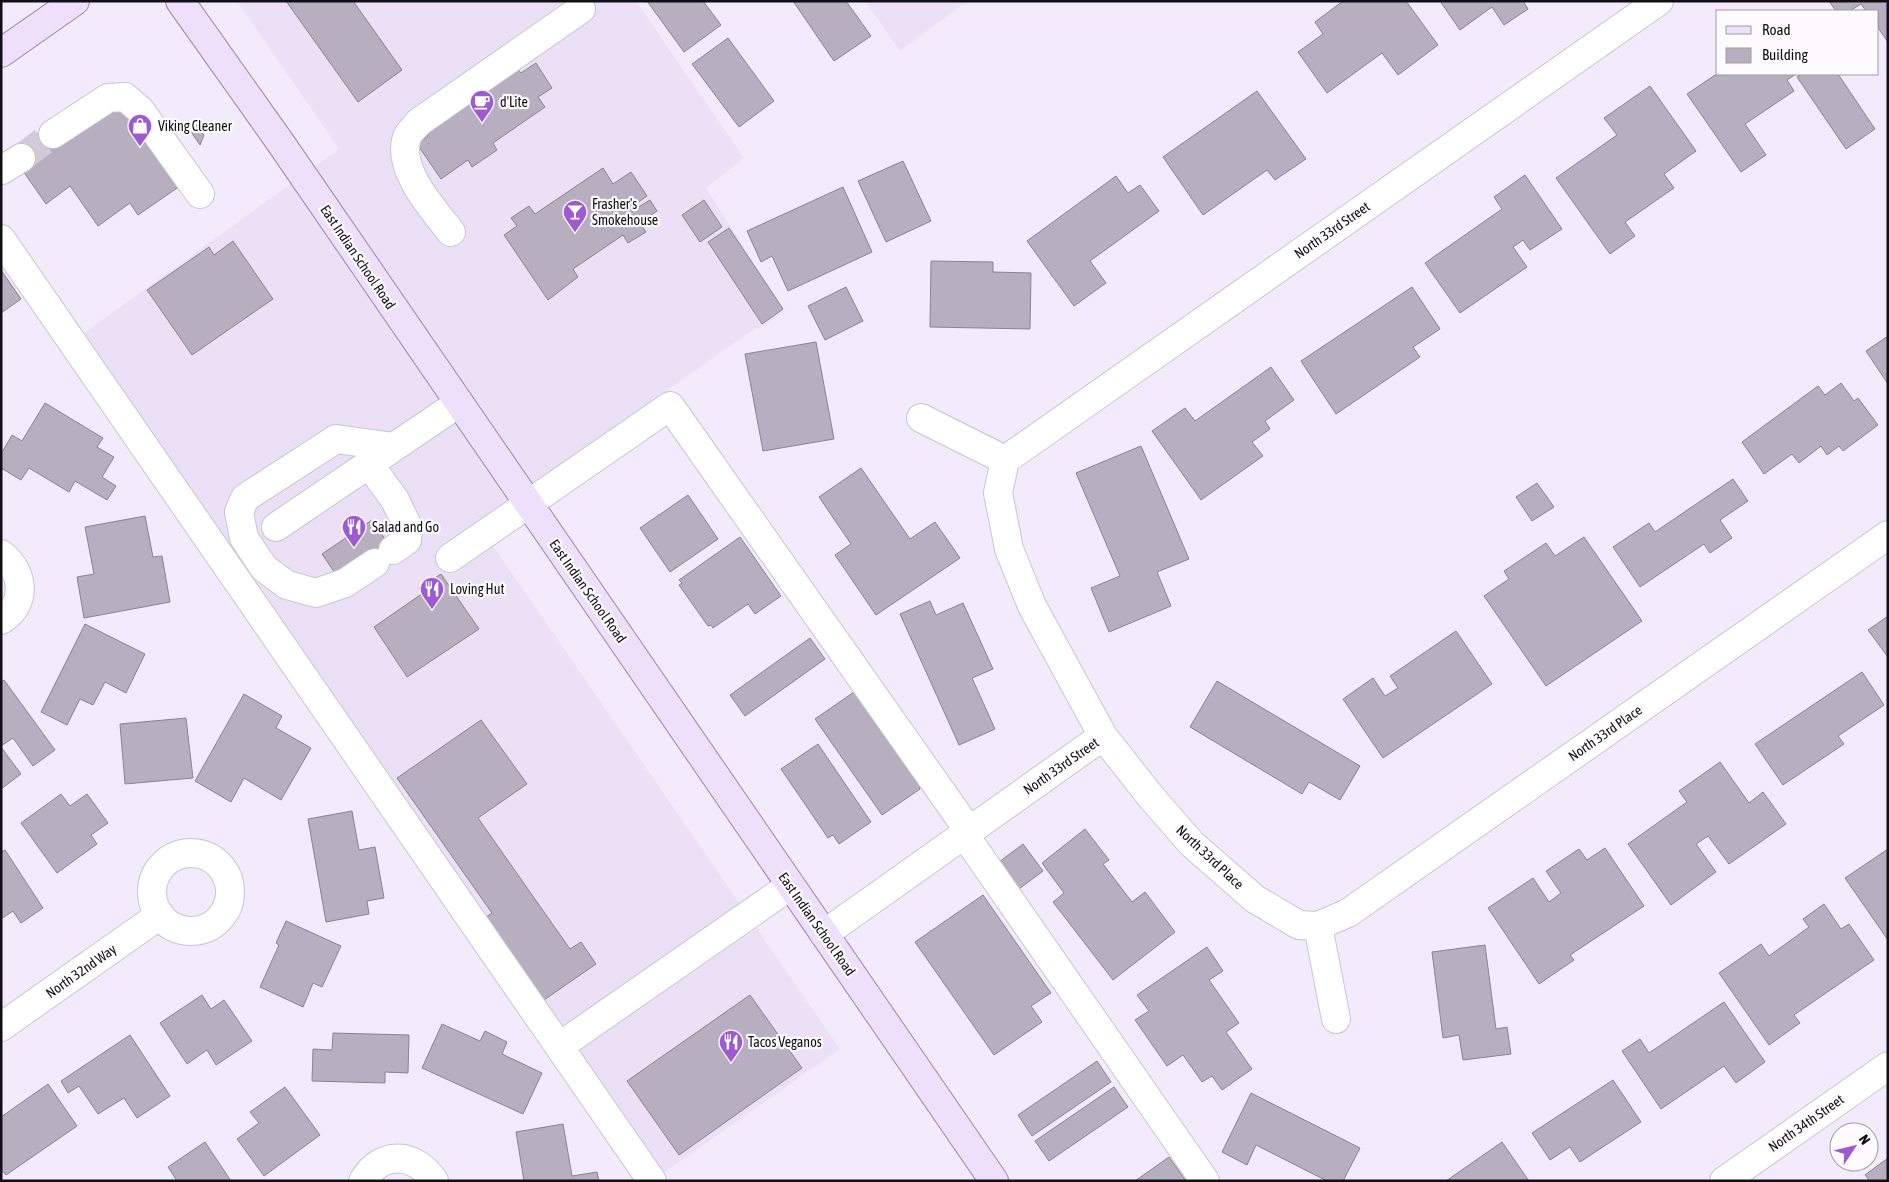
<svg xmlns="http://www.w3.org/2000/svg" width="1889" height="1182" font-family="'Asap Condensed',sans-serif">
	<rect width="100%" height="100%" fill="#f3ebfb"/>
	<path fill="#ece0f7" d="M237,1H636L744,158L706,188L785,311L762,327L754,329L478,524L840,1049L662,1174L80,336L339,149Z
		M865,1H967L900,51Z"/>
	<path fill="#b7afbf" stroke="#8a8291" d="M286,1H353L402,70L358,102Z
		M647,1H703L721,25L684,52Z
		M793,1H846L871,36L834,61Z
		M1343,1H1406L1438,45L1398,75L1382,53L1327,93L1298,52L1323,34L1315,22Z
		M1440,1H1523L1528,9L1504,25L1492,7L1460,30Z
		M1829,1H1888V42L1878,28V11H1866L1861,4L1850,11H1836Z
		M728,38L774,101L739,127L692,64Z
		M536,63L552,88L538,97L545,107L493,143L497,150L472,167L468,160L441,179L417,144L428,136L426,133L456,113L454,110L516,67L521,73Z
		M1718,73L1796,74L1787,80L1794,91L1745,124L1766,155L1741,172L1687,94Z
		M1802,74H1838L1875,129L1846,149L1797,77Z
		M1650,86L1696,151L1664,174L1674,188L1625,222L1635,236L1610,254L1556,178L1617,135L1604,118Z
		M1257,91L1306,159L1275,180L1267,170L1203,215L1163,157Z
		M120,109L129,114L180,186L138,215L130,203L98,226L70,186L46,204L23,171L15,150L48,126Z
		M196,124L204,135L200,145L189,129Z
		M903,161L931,221L886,242L858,181Z
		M603,168L613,184L631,172L647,196L630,208L632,211L650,200L657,211L640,223L646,232L628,243L623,235L573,269L578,277L548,300L504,235L517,226L511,218L529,206L535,214Z
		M1525,175L1562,229L1530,250L1523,240L1513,247L1527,267L1460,313L1425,263L1502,209L1494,197Z
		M1116,176L1128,193L1140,185L1159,211L1090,261L1106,283L1074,306L1027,241Z
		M843,187L872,252L788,291L772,256L761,262L747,231Z
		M704,200L722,227L700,242L682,215Z
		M729,228L783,309L762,324L708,242Z
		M233,241L273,299L192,355L147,290L209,247L214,255Z
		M931,261L993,262V272L1031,273L1030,329L930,327Z
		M1,270L21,299L1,313Z
		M846,287L863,321L825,340L808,306Z
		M1412,287L1440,329L1413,347L1420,357L1336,414L1301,361Z
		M1888,336V384L1866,351Z
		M816,342L834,439L763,451L745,354Z
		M1271,367L1294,400L1265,421L1270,429L1252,442L1263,456L1201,500L1152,431L1185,408L1195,421Z
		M1841,383L1854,401L1858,398L1878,425L1843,451L1839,446L1827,455L1821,446L1799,463L1792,454L1764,474L1742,442L1818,386L1825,395Z
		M45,403L103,438L97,447L114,457L102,477L116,486L107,500L75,481L69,492L29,468L21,480L1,468V454L12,435L22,441Z
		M1141,446L1189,559L1157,572L1171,606L1109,632L1091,588L1120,576L1076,473Z
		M861,468L910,539L935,522L960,558L876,615L835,555L851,544L819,497Z
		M1733,479L1748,501L1720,520L1732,538L1710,553L1704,544L1640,587L1613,547L1649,523L1655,532Z
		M1537,483L1554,507L1532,521L1516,497Z
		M688,495L718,539L670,572L640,528Z
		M145,516L153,557L162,556L170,602L84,618L77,577L94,574L85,527Z
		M372,520L387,542L337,576L322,554Z
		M740,537L781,596L755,614L748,604L713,628L711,625L708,626L679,585L682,583L679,580Z
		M1584,537L1642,621L1546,686L1484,596L1509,579L1504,571L1546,543L1555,556Z
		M441,574L479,629L407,677L374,627L423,593L419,588Z
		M930,601L936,615L963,603L993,669L972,678L995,729L959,745L900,614Z
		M1888,616V657L1868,630Z
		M85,624L145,654L126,693L105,682L93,705L80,699L67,725L41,712Z
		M1456,631L1492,684L1383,758L1343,699L1373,678L1385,696L1398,688L1390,676Z
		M810,638L825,659L745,716L730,695Z
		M1862,672L1884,705L1838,736L1844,744L1783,785L1755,744Z
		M4,680L55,750L33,766L13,738L1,746V682Z
		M1217,681L1360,766L1340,800L1309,782L1302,794L1190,727Z
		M854,692L857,697L859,695L921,786L919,787L920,789L882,815L815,719Z
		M244,694L282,716L276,728L311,748L281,800L244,778L231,802L195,781Z
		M186,718L193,778L125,784L120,724Z
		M481,720L527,784L478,818L570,949L581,942L596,964L544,1000L486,917L492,913L397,778Z
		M818,744L871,822L839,844L833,835L828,838L781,769Z
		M1,747L21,774L1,789Z
		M1720,762L1749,803L1763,792L1786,824L1729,864L1708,836L1696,844L1716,872L1671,905L1628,844L1687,802L1679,791Z
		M61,794L70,806L87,794L108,823L91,835L97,844L57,873L21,823Z
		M352,811L359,850L375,847L384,898L367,901L369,914L326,922L308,819Z
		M1085,829L1109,860L1103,864L1132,902L1145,892L1175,932L1113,980L1053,902L1064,893L1042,863Z
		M1023,844L1043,871L1019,889L999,862Z
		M1605,848L1644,906L1570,955L1574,960L1539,984L1488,908L1533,878L1549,902L1561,893L1546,871L1579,849L1587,860Z
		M1888,849V940L1845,878Z
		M5,850L43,908L21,923L13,911L1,919V852Z
		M983,895L1051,993L1031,1006L1042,1022L994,1055L915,942Z
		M1824,904L1841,929L1849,924L1874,960L1794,1015L1800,1023L1769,1045L1719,973L1761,944L1769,956L1809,927L1803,919Z
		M286,921L341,946L322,987L313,983L303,1007L260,987L279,945L276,943Z
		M1485,945L1496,1029L1507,1027L1511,1054L1463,1060L1459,1035L1443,1038L1432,952Z
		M1207,947L1223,971L1209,980L1239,1023L1226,1032L1252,1069L1222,1090L1212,1076L1202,1082L1183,1055L1167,1066L1135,1020L1149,1011L1137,995Z
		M202,995L211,1009L224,1000L252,1041L216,1065L207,1050L187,1064L160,1023Z
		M750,995L802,1068L679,1155L627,1081Z
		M1724,1002L1765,1062L1736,1083L1724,1066L1661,1109L1622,1051L1640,1039L1649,1053Z
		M442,1024L480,1041L485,1031L507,1042L502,1054L542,1073L523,1114L422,1068Z
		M333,1033L409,1035L408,1073L385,1072V1083L312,1081L313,1049L332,1050Z
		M130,1035L170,1096L137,1118L124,1098L98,1114L79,1086L68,1093L61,1081Z
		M1097,1061L1111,1082L1032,1136L1018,1115Z
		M1613,1080L1641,1122L1580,1162L1570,1147L1550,1160L1532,1133Z
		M48,1084L77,1126L6,1175L1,1169V1117Z
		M285,1087L320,1135L264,1176L237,1139L259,1123L250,1112Z
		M1114,1087L1128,1107L1049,1161L1035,1141Z
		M1251,1093L1360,1148L1343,1181H1327L1256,1145L1247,1165L1222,1152Z
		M563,1124L572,1176L597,1172L599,1181H524L516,1132Z
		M205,1142L231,1181H177L168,1167Z
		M1502,1142L1529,1181H1446Z
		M1169,1157L1186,1181H1135Z
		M1888,1158V1181H1870L1865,1175Z"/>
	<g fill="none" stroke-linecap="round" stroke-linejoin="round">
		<path stroke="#d1cad8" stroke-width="28" stroke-dasharray="28 14" stroke-linecap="butt" d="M21,158L53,134"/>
		<defs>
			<path id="minor" d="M1659,1L1005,460L998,493L1009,549L1032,606L1103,736L1151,797L1192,844L1255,899L1299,925L1318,926L1348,913L1888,535
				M53,134L108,98L125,97L140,110L200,194
				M2,170L21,158
				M451,232C433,209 396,169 407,137C409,132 416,126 419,122L581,9
				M1,239L652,1181
				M921,418L1005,460
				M369,464L395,500L408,527L407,540L393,550
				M276,527L459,403
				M1,554C24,571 28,604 1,620
				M450,558L670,406L969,831
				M375,563L345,583L316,593L287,585L264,568L244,538L239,512L245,498L336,439L394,447
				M964,834L1205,1181
				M152 892a39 39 0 1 1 78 0a39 39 0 1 1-78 0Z
				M1318,926L1336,1019
				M824,934L1103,736
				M1,1027L160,915
				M560,1046L790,886
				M363,1181C381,1150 415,1152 434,1181
				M1724,1181L1888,1066"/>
			<path id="major" d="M180,1L280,142L994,1181
				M1,53L75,1"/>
		</defs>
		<use href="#minor" stroke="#cbc3d3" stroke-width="30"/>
		<use href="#major" stroke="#9988a8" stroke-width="30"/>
		<use href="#minor" stroke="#fff" stroke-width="28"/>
		<use href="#major" stroke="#eedffb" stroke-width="28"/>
	</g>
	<defs>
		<symbol id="cafe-pin" viewBox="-11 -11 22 30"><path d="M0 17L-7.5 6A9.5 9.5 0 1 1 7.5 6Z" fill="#9e5bd1" stroke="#fdfbfe"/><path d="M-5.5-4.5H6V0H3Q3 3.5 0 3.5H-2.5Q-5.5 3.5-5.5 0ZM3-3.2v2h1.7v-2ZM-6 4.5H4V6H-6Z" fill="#fff"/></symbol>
		<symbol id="shop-pin" viewBox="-11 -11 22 30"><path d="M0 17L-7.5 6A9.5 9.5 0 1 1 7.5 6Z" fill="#9e5bd1" stroke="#fdfbfe"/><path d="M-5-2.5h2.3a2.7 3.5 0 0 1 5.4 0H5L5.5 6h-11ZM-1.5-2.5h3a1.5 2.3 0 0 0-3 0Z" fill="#fff"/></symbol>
		<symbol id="bar-pin" viewBox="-11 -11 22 30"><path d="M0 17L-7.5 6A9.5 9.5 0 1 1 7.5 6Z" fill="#9e5bd1" stroke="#fdfbfe"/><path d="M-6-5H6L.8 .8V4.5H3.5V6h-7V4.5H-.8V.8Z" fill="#fff"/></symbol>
		<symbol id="restaurant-pin" viewBox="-11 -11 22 30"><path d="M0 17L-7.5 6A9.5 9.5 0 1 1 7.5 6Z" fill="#9e5bd1" stroke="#fdfbfe"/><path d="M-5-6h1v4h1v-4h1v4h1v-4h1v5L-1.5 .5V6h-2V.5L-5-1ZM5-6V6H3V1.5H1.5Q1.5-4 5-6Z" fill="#fff"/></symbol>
	</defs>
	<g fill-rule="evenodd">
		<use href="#cafe-pin" x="468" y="88" width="28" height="38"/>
		<use href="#shop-pin" x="126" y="112" width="28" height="38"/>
		<use href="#bar-pin" x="561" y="198" width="28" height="38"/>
		<use href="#restaurant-pin" x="340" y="513" width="28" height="38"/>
		<use href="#restaurant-pin" x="418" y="575" width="28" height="38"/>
		<use href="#restaurant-pin" x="717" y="1028" width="28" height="38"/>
	</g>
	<g text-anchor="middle" stroke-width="4.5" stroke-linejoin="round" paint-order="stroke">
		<g font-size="14" fill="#110e14" stroke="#fdfbfe" text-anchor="start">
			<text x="500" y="107">d'Lite</text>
			<text x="158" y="131">Viking Cleaner</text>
			<text x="592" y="209">Frasher's<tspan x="592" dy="16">Smokehouse</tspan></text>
			<text x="372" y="532">Salad and Go</text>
			<text x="450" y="594">Loving Hut</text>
			<text x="748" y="1047">Tacos Veganos</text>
		</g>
		<g font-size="14" fill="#110e14" stroke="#fdfbfe">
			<text transform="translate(1332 230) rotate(-35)" y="5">North 33rd Street</text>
			<text transform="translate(358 257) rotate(56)" y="5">East Indian School Road</text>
			<text transform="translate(588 591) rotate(55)" y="5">East Indian School Road</text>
			<text transform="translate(1605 733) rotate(-35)" y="5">North 33rd Place</text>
			<text transform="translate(1061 766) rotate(-35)" y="5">North 33rd Street</text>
			<text transform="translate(1210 857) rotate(43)" y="5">North 33rd Place</text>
			<text transform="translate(817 924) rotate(55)" y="5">East Indian School Road</text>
			<text transform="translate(81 971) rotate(-35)" y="5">North 32nd Way</text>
			<text transform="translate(1806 1123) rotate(-35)" y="5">North 34th Street</text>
		</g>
	</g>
	<rect width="1889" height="1182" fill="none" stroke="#110e14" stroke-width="5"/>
	<rect x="1716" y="10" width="162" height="65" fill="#fdfbfe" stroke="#9f9ca0"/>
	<rect x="1726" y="26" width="25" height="8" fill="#eedffb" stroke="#9f9ca0"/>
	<text x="1762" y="35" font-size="15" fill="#110e14">Road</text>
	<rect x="1726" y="48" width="25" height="15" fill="#b7afbf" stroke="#9f9ca0"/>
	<text x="1762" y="60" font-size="15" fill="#110e14">Building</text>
	<g transform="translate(1854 1147) rotate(55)"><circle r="24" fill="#fdfbfe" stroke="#9f9ca0"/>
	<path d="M0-4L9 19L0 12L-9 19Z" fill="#9e5bd1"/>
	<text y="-8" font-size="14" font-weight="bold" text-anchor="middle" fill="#110e14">N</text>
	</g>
</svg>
